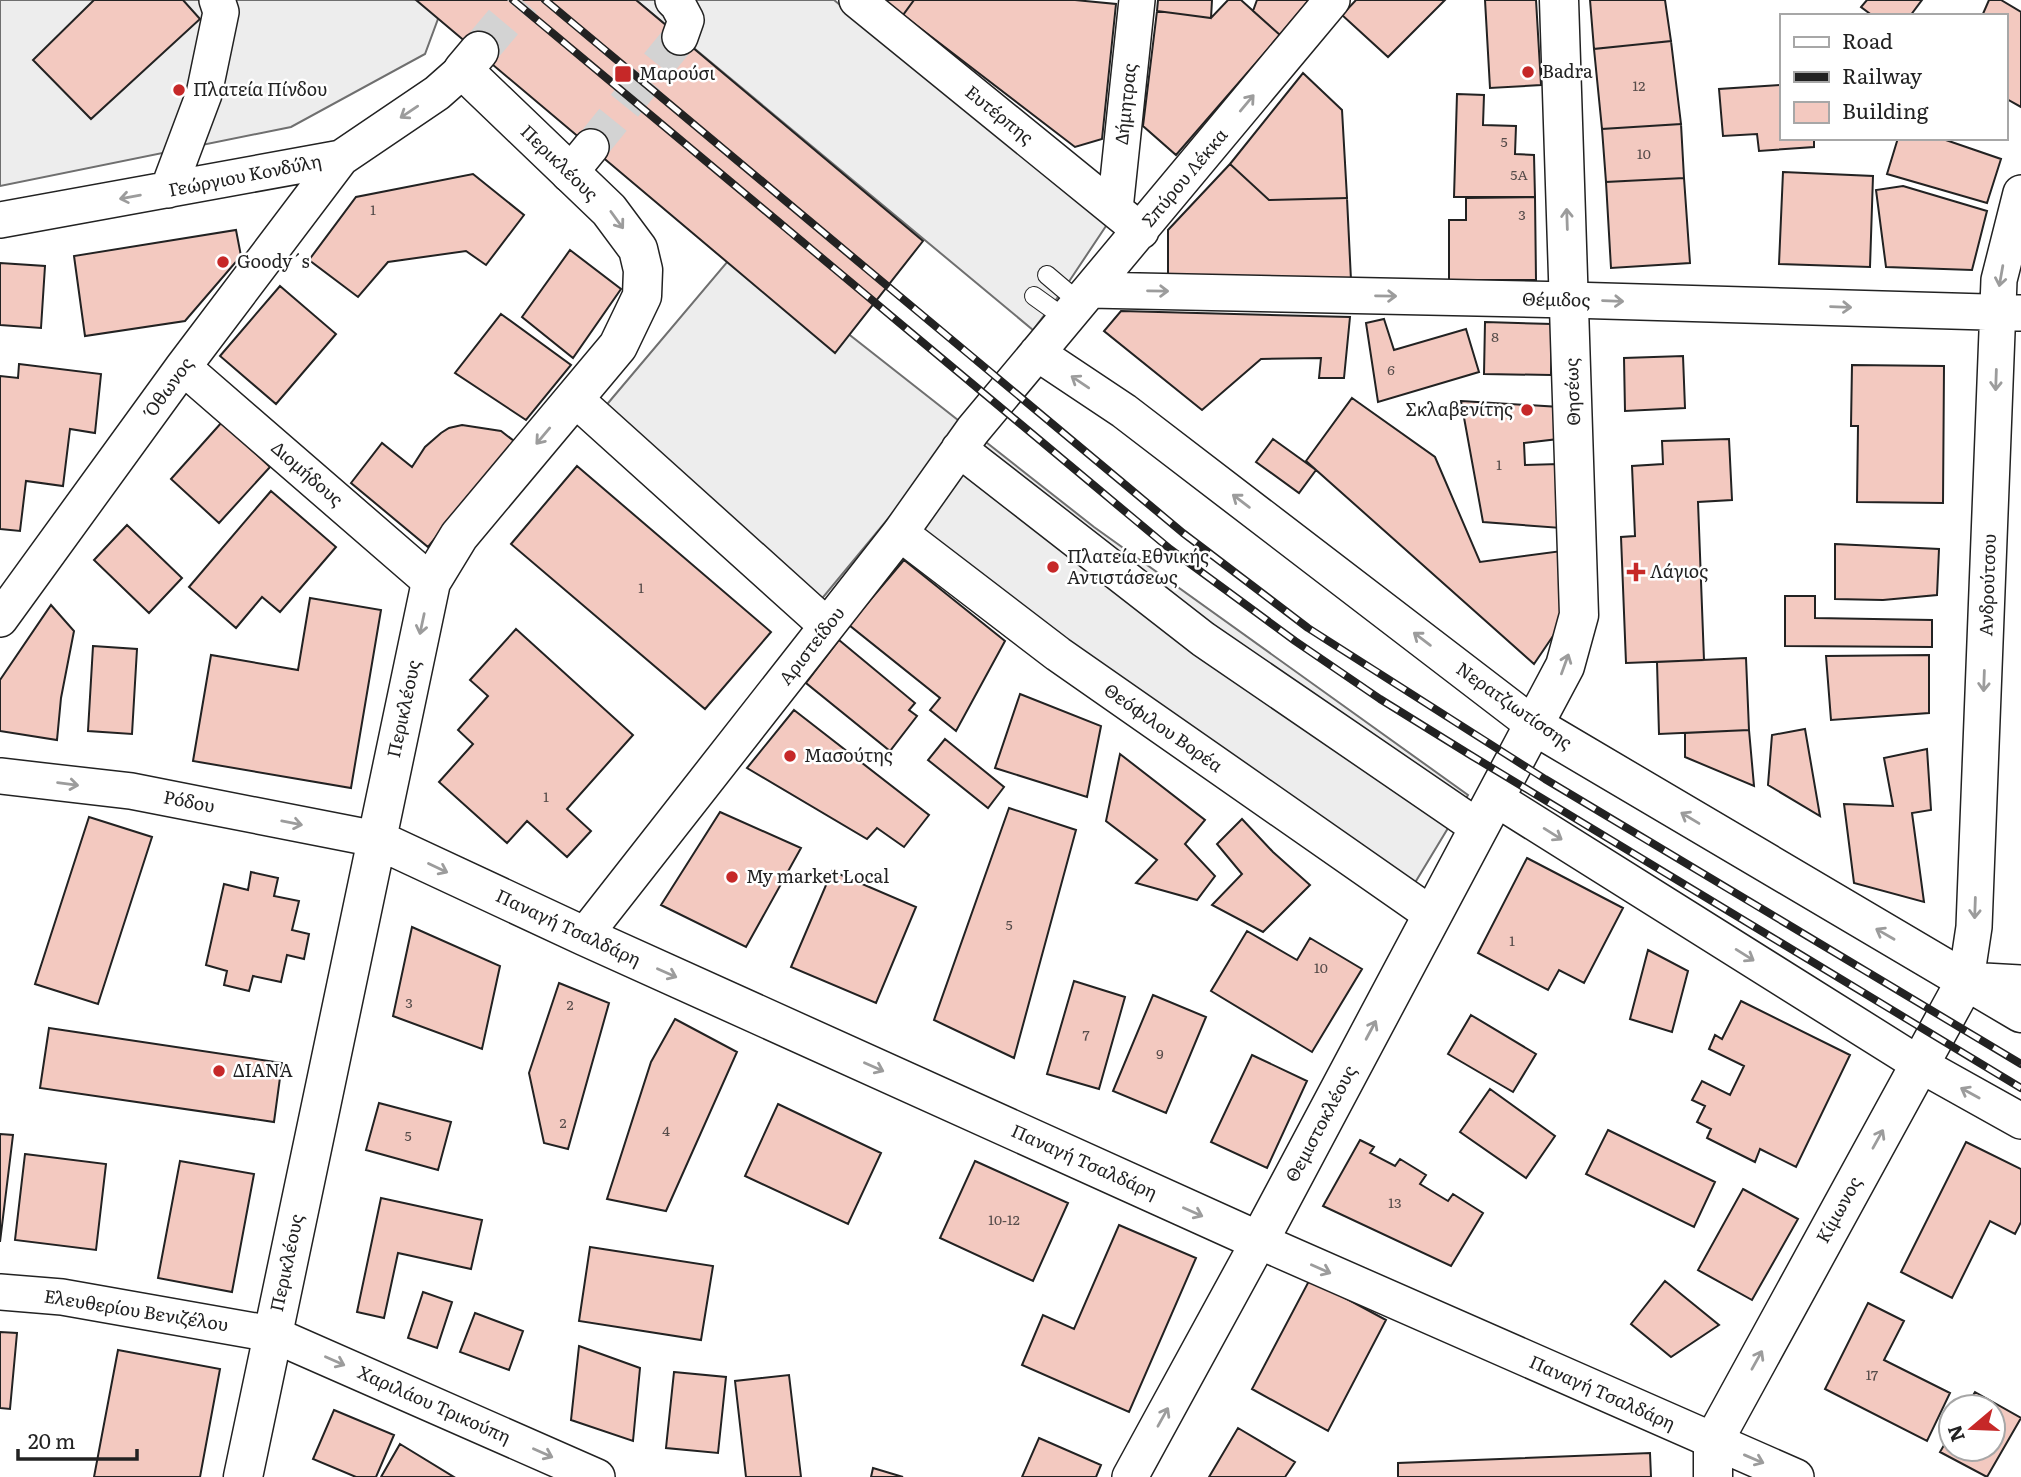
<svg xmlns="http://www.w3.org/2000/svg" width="2021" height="1477" font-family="Literata,serif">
	<rect width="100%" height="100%" fill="#fff"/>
	<path fill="#ededed" stroke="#6f6f6f" stroke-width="2" d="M0,0H445L425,54L291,127L0,186Z
		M636,0H834L1108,223L1064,289L1033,330Z
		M739,248L1094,527L1468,795L1413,886L891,515L815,607L598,415Z"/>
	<path fill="#f3c9c0" stroke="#222" stroke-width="2" d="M94,0H183L200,19L91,119L33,60Z
		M416,0H636L923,241L835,353Z
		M884,0H914L903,15Z
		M914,0H1075L1116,4L1102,139L1075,147L903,15Z
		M1158,0H1212L1211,18L1157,11Z
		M1228,0H1241L1280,35L1176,155L1143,126L1157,11L1211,18Z
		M1257,0H1309L1280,35L1253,11Z
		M1356,0H1445L1388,57L1342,15Z
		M1485,0H1536L1541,85L1490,88Z
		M1590,0H1665L1671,41L1594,49Z
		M1867,0H1922L1910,16H1873L1861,7Z
		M1989,0H2001L2021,12V107L2005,98V16H1982Z
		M1671,41L1681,124L1602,129L1594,49Z
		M1303,73L1342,110L1347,198L1269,200L1230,164Z
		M1781,85V138H1814V147L1759,151L1757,134L1723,136L1719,89Z
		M1457,94L1484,95L1483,125L1516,126L1515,154L1534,155L1535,197H1454Z
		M1681,124L1684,178L1606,182L1602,129Z
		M1898,138H1940L2001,159L1987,203L1887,174Z
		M1230,164L1269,200L1347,198L1351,280L1168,277V230Z
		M1783,172L1873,176L1870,267L1779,264Z
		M473,174L524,215L486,265L466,251L388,262L358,297L309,260L356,197Z
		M1684,178L1690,263L1611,268L1606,182Z
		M1903,186L1987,211L1972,270L1886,267L1876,190Z
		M1535,197L1536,280H1449V220H1466V198Z
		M236,230L241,256L185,321L85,336L74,256Z
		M570,250L621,289L573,358L522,317Z
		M0,263L45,266L41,328L0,325Z
		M280,286L336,334L276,404L220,356Z
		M1121,311L1350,317L1344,378H1319L1321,358L1261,359L1202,410L1104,331Z
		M501,314L571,365L526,420L455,373Z
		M1384,319L1394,350L1466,329L1479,372L1378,402L1366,323Z
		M1485,322L1552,324L1551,375L1484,374Z
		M1683,356L1685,408L1625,411L1624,358Z
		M19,364L101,374L95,433L70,429L63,486L26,481L20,531L0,529V376L18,378Z
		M1852,365L1944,366L1943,503L1857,502L1858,426H1851Z
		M1352,398L1435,457L1480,562L1569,550L1576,602L1534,664L1306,461Z
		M1461,401L1560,407L1558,439L1524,443L1525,465L1559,464L1561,528L1483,522Z
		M222,422L270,467L219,523L171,479Z
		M462,425L501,431L514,441L428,547L351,483L382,443L412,467L425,447L441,433L449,428Z
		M1273,439L1316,470L1299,493L1256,462Z
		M1729,439L1732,500L1698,502L1704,660L1626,663L1621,537L1635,536L1632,466L1663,464L1662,441Z
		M577,466L771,632L705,709L511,544Z
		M271,491L336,547L280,612L262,597L236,628L189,587Z
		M127,525L182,578L149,613L94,560Z
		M1835,544L1939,549L1937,595L1883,600L1835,599Z
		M904,560L1005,641L956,731L930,710L940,698L849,625Z
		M1785,596H1815V618L1932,620V647L1785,646Z
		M310,598L381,610L351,788L193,761L211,655L298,670Z
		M51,605L74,631L61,698L57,740L0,731V680Z
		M516,629L633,735L567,809L591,831L567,857L527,821L507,843L439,782L473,744L458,730L488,696L470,680Z
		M839,640L915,703L909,710L917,716L890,751L806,683Z
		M93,646L137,649L132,734L88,731Z
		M1929,655V713L1831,720L1826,656Z
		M1746,658L1749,730L1659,734L1657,662Z
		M1020,694L1101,726L1087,797L995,768Z
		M794,710L929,815L904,847L877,828L867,839L747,768Z
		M1805,729L1820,816L1768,785L1772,735Z
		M1749,730L1754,786L1685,757V733Z
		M945,739L1004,787L988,808L928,760Z
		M1927,749L1931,810L1912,813L1924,902L1854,883L1844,804L1893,806L1884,758Z
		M1120,754L1205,820L1185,844L1215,876L1197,900L1136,883L1157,860L1106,821Z
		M1009,808L1076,830L1014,1058L934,1020Z
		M720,812L801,848L746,947L661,905Z
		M89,817L152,837L98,1004L35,984Z
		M1242,819L1273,852L1310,885L1263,932L1212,905L1242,874L1217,844Z
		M1527,858L1623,908L1584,983L1559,970L1548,990L1478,953Z
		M832,871L916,907L876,1003L791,967Z
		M251,872L278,878L274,896L299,901L292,930L309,934L304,959L287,955L281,982L253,976L249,991L224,985L227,971L206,965L224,884L248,890Z
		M412,927L500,966L482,1049L393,1016Z
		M1247,931L1297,960L1310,938L1362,969L1312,1052L1211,991Z
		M1648,950L1688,971L1672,1032L1630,1019Z
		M1074,981L1125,997L1099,1089L1047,1074Z
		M559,983L609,1003L568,1149L544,1143L529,1073Z
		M1153,995L1206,1017L1166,1113L1113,1091Z
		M1741,1001L1850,1055L1796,1167L1760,1149L1755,1162L1707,1138L1711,1129L1697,1122L1705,1106L1692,1100L1702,1081L1730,1095L1744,1066L1709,1049L1715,1035L1722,1039Z
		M1471,1015L1536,1054L1513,1092L1448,1054Z
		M675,1019L737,1052L666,1211L607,1199L651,1062Z
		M49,1028L282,1063L274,1122L40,1088Z
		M1252,1055L1307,1081L1267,1168L1211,1142Z
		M1490,1089L1555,1136L1526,1178L1460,1132Z
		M379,1103L451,1122L438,1170L366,1150Z
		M778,1104L881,1153L848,1224L745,1176Z
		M1608,1130L1715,1182L1694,1227L1586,1174Z
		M0,1134L13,1135L0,1242Z
		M1360,1140L1374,1147L1370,1153L1395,1166L1400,1159L1426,1175L1420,1184L1448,1201L1453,1194L1483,1213L1451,1266L1323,1206Z
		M1966,1142L2021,1169V1222L2015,1234L1990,1221L1952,1298L1901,1272Z
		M25,1154L106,1164L96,1250L15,1240Z
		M180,1161L254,1174L232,1292L158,1278Z
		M975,1161L1068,1203L1033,1281L940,1238Z
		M1743,1189L1798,1219L1752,1300L1698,1270Z
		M381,1198L482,1220L471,1269L398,1253L384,1318L357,1312Z
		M1119,1225L1196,1258L1129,1412L1022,1365L1043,1315L1074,1329Z
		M590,1247L713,1266L701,1340L579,1321Z
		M1310,1279L1386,1320L1328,1431L1252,1389Z
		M1665,1281L1719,1325L1671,1357L1631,1324Z
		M423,1292L452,1302L437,1348L408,1338Z
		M1868,1303L1904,1321L1884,1360L1950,1393L1927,1441L1825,1389Z
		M475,1313L523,1331L509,1370L460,1352Z
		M0,1332L17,1333L10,1409L0,1408Z
		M579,1346L640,1368L633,1441L571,1420Z
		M118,1350L220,1369L200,1477H94Z
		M674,1372L726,1377L718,1453L666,1448Z
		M789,1375L801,1477H746L735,1381Z
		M1975,1392L2021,1418L1987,1477L1940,1452L1951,1433V1449H1993V1407H1966Z
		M334,1410L394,1435L376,1477H356L313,1459Z
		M1238,1428L1295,1462L1285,1477H1209Z
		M1039,1438L1101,1465L1096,1477H1022Z
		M400,1444L454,1477H381Z
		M1650,1453L1651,1477H1398V1463Z
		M873,1468L903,1477H871Z"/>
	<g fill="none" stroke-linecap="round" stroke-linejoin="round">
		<path stroke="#d3d3d3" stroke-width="35" stroke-dasharray="35 18" stroke-linecap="butt" d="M591,147L680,37"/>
		<path stroke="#d3d3d3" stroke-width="38" stroke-dasharray="38 19" stroke-linecap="butt" d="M479,51L522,0"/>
		<defs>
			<path id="lane" d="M1047,275L1080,303
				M1034,296L1066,319"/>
			<path id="street" d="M673,0L678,5L686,20L680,37
				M857,0L1141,231
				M569,174L591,147
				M168,190L204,94L221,12L217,0
				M2021,193L1999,280L1974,927L1966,980L2021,983
				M1115,209L1137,0
				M0,220L341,158L437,93L463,70
				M1090,290L1570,300L2021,313
				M1037,353L1124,411L1535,726
				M183,367L431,582
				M574,398L827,626
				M959,449L1203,639L1479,828
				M900,533L1058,654L1432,915
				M0,619L183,367L341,158
				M0,776L131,791L376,839
				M1495,798L1919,1064L2021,1121
				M584,936L900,533L973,430L1332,0
				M0,1292L62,1297L272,1334L597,1477
				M1130,1477L1259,1241L1796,1477"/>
			<path id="secondary" d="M1535,726L2021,1013
				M376,839L584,936L1259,1241L1565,666L1579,615L1559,0
				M243,1477L431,582L459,536L618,346L642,296L643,270L638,249L609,210L463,70L479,51
				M1713,1477V1442L1966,980"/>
		</defs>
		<use href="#lane" stroke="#222" stroke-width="20"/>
		<use href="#street" stroke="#222" stroke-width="38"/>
		<use href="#secondary" stroke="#222" stroke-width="41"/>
		<use href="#lane" stroke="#fff" stroke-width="18"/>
		<use href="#street" stroke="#fff" stroke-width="35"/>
		<use href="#secondary" stroke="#fff" stroke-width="38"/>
		<defs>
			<path id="rail" d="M513,0L1170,549L1295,641L1380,699L1472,756L2021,1088
				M545,0L1183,533L1308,628L1545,779L2021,1064"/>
		</defs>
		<use href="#rail" stroke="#222" stroke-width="8"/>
		<use href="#rail" stroke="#fff" stroke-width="5" stroke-dasharray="16" stroke-linecap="butt"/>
	</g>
	<defs><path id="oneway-shaft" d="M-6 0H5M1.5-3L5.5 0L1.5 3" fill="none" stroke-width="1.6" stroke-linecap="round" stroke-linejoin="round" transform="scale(1.75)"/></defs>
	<g stroke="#9c9c9c">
		<use href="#oneway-shaft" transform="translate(1247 103) rotate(-50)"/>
		<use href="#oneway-shaft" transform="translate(409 112) rotate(146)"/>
		<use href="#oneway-shaft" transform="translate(130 197) rotate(170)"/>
		<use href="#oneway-shaft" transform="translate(1567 219) rotate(-92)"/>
		<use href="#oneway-shaft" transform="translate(617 220) rotate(54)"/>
		<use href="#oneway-shaft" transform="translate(2001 276) rotate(100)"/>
		<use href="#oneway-shaft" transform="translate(1158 291) rotate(1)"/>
		<use href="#oneway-shaft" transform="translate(1386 296) rotate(1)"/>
		<use href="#oneway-shaft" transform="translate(1613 301) rotate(2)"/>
		<use href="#oneway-shaft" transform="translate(1841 307) rotate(2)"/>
		<use href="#oneway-shaft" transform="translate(1996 380) rotate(92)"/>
		<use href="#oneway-shaft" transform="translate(1080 382) rotate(-146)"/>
		<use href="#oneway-shaft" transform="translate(543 436) rotate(130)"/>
		<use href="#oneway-shaft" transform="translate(1241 501) rotate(-143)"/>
		<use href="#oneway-shaft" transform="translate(422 624) rotate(102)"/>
		<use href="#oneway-shaft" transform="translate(1422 639) rotate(-143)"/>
		<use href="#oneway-shaft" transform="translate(1565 664) rotate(-70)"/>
		<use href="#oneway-shaft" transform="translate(1984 681) rotate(92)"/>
		<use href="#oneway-shaft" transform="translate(68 784) rotate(7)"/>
		<use href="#oneway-shaft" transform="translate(1690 818) rotate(-149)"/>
		<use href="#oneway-shaft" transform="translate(292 823) rotate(11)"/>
		<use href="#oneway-shaft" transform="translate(1553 834) rotate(32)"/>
		<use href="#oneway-shaft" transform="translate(438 868) rotate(25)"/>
		<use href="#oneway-shaft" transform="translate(1975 908) rotate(92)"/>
		<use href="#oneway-shaft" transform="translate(1885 934) rotate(-150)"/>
		<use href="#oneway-shaft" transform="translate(1745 955) rotate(32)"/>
		<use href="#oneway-shaft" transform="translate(667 973) rotate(24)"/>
		<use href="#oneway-shaft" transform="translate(1371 1030) rotate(-62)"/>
		<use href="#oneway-shaft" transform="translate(874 1067) rotate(24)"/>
		<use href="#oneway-shaft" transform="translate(1970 1093) rotate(-151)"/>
		<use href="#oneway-shaft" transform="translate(1878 1139) rotate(-61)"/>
		<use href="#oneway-shaft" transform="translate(1193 1212) rotate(24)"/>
		<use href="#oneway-shaft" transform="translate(1321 1269) rotate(24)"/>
		<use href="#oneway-shaft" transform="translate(1757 1360) rotate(-61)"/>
		<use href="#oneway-shaft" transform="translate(335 1361) rotate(24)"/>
		<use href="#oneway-shaft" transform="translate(1163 1417) rotate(-61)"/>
		<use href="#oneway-shaft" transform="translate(543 1453) rotate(24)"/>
		<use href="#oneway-shaft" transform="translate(1754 1459) rotate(23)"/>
	</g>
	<g fill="#c62828" stroke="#fff" stroke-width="2.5">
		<circle cx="1528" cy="72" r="7"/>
		<rect x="614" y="65" width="18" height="18" rx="3.5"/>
		<circle cx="179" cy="90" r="7"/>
		<circle cx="223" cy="262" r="7"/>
		<circle cx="1527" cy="410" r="7"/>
		<circle cx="1053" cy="567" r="7"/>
		<path d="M1632.5 561.5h7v7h7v7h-7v7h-7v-7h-7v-7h7z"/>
		<circle cx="790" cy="756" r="7"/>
		<circle cx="732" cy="877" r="7"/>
		<circle cx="219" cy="1071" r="7"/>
	</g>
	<g text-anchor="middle" stroke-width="5" stroke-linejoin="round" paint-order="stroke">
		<g font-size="14" fill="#564c4a">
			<text x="1639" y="91">12</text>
			<text x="1504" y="147">5</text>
			<text x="1644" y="159">10</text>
			<text x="1519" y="180">5Α</text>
			<text x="373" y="215">1</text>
			<text x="1522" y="220">3</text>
			<text x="1495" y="342">8</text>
			<text x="1391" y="375">6</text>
			<text x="1499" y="470">1</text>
			<text x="641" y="593">1</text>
			<text x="546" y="802">1</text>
			<text x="1009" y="930">5</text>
			<text x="1512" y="946">1</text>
			<text x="1321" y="973">10</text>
			<text x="409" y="1008">3</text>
			<text x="570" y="1010">2</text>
			<text x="1086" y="1040">7</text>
			<text x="1160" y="1059">9</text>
			<text x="563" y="1128">2</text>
			<text x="666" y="1136">4</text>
			<text x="408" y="1141">5</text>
			<text x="1395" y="1208">13</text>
			<text x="1004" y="1225">10-12</text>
			<text x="1872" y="1380">17</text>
		</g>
		<g font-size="18" fill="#222" stroke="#fff" text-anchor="start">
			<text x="1542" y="78">Badra</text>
			<text x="639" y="80">Μαρούσι</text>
			<text x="193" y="96">Πλατεία Πίνδου</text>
			<text x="237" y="268">Goody´s</text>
			<text x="1513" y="416" text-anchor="end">Σκλαβενίτης</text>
			<text x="1067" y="563">Πλατεία Εθνικής<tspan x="1067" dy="21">Αντιστάσεως</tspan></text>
			<text x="1650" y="578">Λάγιος</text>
			<text x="804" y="762">Μασούτης</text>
			<text x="746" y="883">My market Local</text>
			<text x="233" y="1077">ΔΙΑΝΑ</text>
		</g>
		<g font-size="18" fill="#222" stroke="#fff">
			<text transform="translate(1126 104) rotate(-84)" y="6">Δήμητρας</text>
			<text transform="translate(999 115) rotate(39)" y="6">Ευτέρπης</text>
			<text transform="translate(559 163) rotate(44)" y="6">Περικλέους</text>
			<text transform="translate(245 176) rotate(-11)" y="6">Γεώργιου Κονδύλη</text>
			<text transform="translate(1185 178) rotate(-50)" y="6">Σπύρου Λέκκα</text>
			<text transform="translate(1556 300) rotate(1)" y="6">Θέμιδος</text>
			<text transform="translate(169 387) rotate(-54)" y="6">Όθωνος</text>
			<text transform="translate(1573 392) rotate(-92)" y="6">Θησέως</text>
			<text transform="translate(307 474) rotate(41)" y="6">Διομήδους</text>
			<text transform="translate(1988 585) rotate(-88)" y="6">Ανδρούτσου</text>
			<text transform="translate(812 646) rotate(-52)" y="6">Αριστείδου</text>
			<text transform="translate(1514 706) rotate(35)" y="6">Νερατζιωτίσσης</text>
			<text transform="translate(404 709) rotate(-78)" y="6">Περικλέους</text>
			<text transform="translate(1163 728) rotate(35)" y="6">Θεόφιλου Βορέα</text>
			<text transform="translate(189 802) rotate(11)" y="6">Ρόδου</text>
			<text transform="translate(568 928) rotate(25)" y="6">Παναγή Τσαλδάρη</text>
			<text transform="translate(1321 1124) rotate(-62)" y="6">Θεμιστοκλέους</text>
			<text transform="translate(1084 1162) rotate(24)" y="6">Παναγή Τσαλδάρη</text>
			<text transform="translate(1839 1210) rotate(-61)" y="6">Κίμωνος</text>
			<text transform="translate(287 1263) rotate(-78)" y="6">Περικλέους</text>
			<text transform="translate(136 1311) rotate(9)" y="6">Ελευθερίου Βενιζέλου</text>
			<text transform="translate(1602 1393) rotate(24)" y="6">Παναγή Τσαλδάρη</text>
			<text transform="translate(434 1405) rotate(24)" y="6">Χαριλάου Τρικούπη</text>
		</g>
	</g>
	<rect x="1780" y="14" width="228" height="126" fill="#ffffff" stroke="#a7a7a7" stroke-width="2"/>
	<rect x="1794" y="37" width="35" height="10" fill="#ffffff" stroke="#a7a7a7" stroke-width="2"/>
	<text x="1842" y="49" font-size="21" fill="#222222">Road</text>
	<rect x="1794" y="72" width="35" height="10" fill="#222222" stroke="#a7a7a7" stroke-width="2"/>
	<text x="1842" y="84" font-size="21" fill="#222222">Railway</text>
	<rect x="1794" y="102" width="35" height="21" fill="#f3c9c0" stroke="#a7a7a7" stroke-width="2"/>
	<text x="1842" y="119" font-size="21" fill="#222222">Building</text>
	<g transform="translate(1972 1428) rotate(251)"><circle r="33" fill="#ffffff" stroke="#a7a7a7" stroke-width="2"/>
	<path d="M0-5L12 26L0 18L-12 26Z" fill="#c62828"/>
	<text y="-10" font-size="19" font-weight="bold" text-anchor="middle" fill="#222222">N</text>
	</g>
	<path d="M18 1449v10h119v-10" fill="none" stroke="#222222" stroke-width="3.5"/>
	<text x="28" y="1449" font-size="21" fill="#222222" stroke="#ffffff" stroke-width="5" paint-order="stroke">20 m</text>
</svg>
